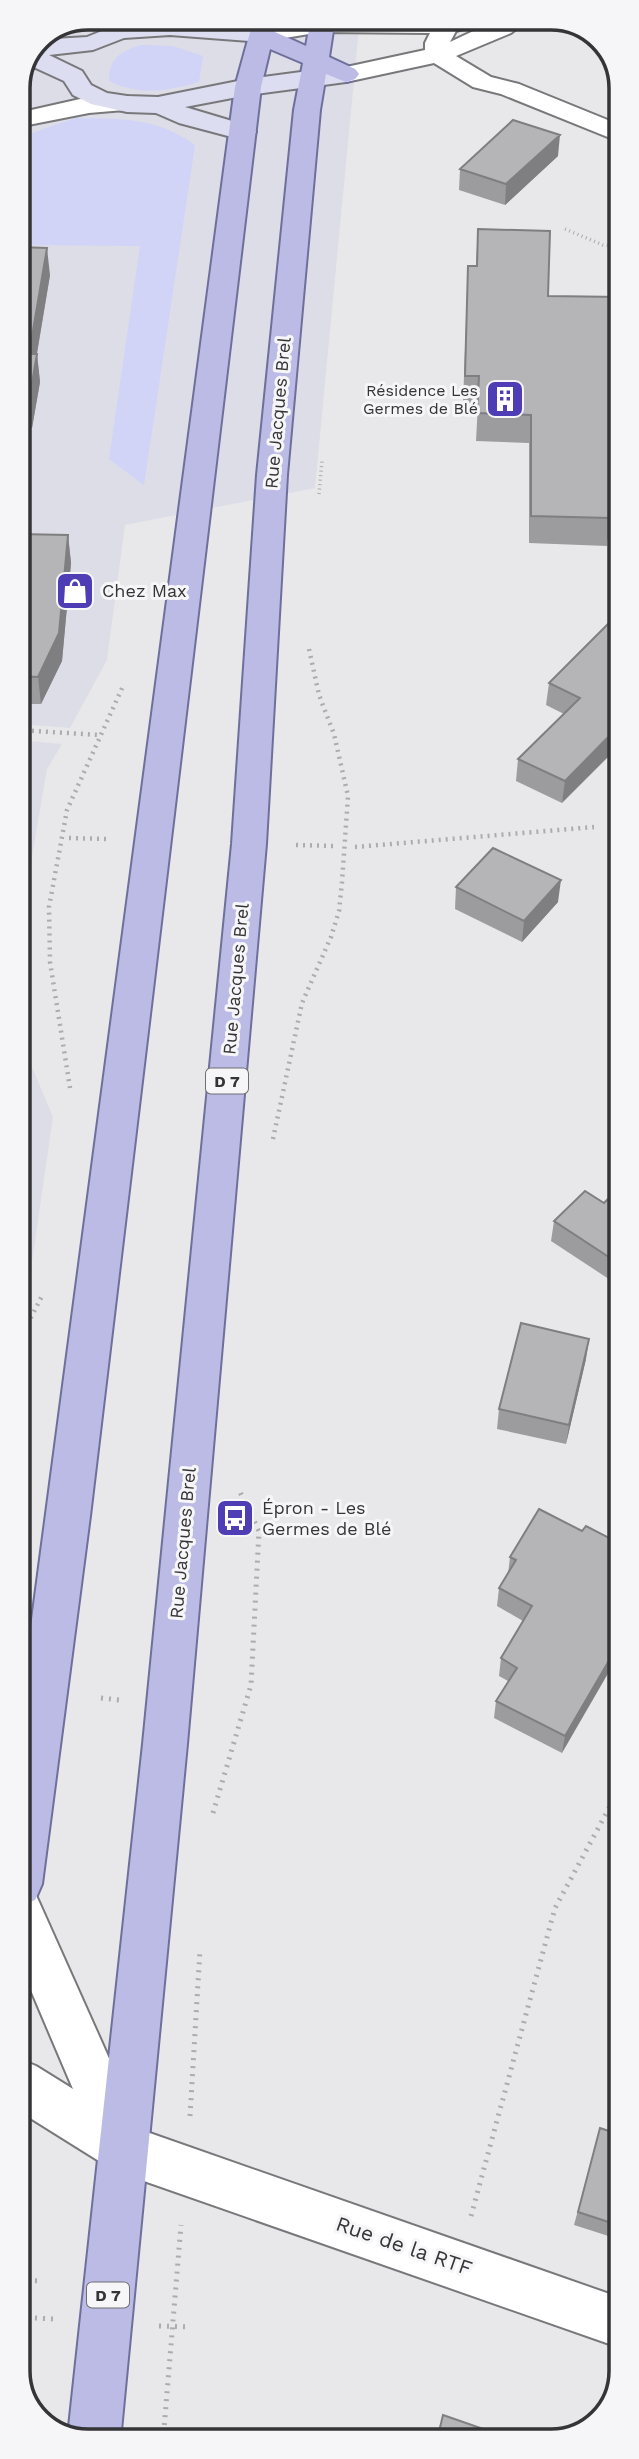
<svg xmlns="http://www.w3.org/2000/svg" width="639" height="2459" font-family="'Work Sans',sans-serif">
	<rect width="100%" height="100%" fill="#e8e8eb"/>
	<path fill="#dddde8" d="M88,18H360L315,488L125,525L107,660L70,728L18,724V87L38,38Z
		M18,740L62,744L47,769L18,939Z
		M18,1000L24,1048L53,1117L31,1269L18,1294Z"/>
	<path fill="#d1d3f7" d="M141,45L173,46L203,56L199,82C168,91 139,96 109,81C109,57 121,52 141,45Z
		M76,118C122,119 156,117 195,145L144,485L109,459L140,246L18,245V143L29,134Z"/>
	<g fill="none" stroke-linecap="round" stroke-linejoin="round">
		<defs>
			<path id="minor" d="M92,18H118L131,31L128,36C112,40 101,31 92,18Z
				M127,96L136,99L140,104L136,109L89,113L18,127V113L89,97Z"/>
			<path id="tertiary" d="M320,18H487L484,23L456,31L450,42L501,18H530L511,33L456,56L491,77L519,84L620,125V142L501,94L473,87L434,63L346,82L337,79L333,74L337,69L425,50V43L430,33L321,32L261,42L252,40L249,35L252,30L261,28Z
				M19,1887L35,1893L141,2130L621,2298V2348L124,2174L107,2166L19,2111V2059L36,2066L73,2089L19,1962Z"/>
			<path id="secondary" d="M170,21L261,28L270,30L273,35L270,40L261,42L170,35L124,38L93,50L49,55L82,71L91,85L107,93L127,96L158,97L248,79L346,66L355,69L359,74L355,79L346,82L248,95L185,107L252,127L256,132L252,137L243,140L179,123L156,113L127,112L91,104L73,95L64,81L27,64L37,40L87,37L119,24Z"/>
			<path id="primary" d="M254,18H278L275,32L306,46L311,18H335L329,57L355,69L359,74L355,79L346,82L326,74L320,110L287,475L266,844L187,1744L120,2441H79L68,2436L143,1744L232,844L257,475L294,110L303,63L270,49L261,87L90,1516L42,1884L35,1900L19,1906L18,1725L235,87Z"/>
		</defs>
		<use href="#minor" stroke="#78787b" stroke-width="4"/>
		<use href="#tertiary" stroke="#78787b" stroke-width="4"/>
		<use href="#secondary" stroke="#78787b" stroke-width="4"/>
		<use href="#primary" stroke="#6f6f9c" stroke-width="4"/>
		<path stroke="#acacaf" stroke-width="3.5" stroke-dasharray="1 3.5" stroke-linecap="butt" d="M555,28L571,24
			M565,229L603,245L615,246
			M319,494L322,461"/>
		<path stroke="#acacaf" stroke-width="4.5" stroke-dasharray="2 5" stroke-linecap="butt" d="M18,730L100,735
			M69,838L106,839
			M296,845L334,846
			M355,847L594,827
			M70,1088L50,962L49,907L67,810L123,686
			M273,1139L302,1003L331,937L339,911L342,882L348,796L334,734L319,695L309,649
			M18,1343L43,1294"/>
		<path stroke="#acacaf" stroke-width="5" stroke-dasharray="2 6" stroke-linecap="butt" d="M101,1698L119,1700
			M213,1813L251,1685L259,1531L240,1492
			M190,2116L200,1950
			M471,2216L555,1908L621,1786
			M19,2280L41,2281
			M19,2317L53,2319
			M159,2326L189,2327
			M163,2441L181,2225"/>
		<use href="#minor" fill="#fff" fill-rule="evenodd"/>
		<use href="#tertiary" fill="#fff" fill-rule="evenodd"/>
		<use href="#secondary" fill="#ddddf2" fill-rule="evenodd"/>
		<use href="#primary" fill="#bbbbe5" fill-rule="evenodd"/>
	</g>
	<path fill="#9c9c9e" d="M558,156L505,205L459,190L460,169Z
		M478,229L548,296L620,297V442H615L616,472L613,499H610V518L607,546L529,543V443L476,441L478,403H463L468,266H476Z
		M18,247L50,275L37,354L40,382L32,428H24L18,457Z
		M18,534L68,535L71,563L62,661L41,704H18Z
		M613,619L562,803L516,781L518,759L564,714L546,705L549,683Z
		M456,887L558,902L522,942L455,909Z
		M621,919V949L614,945L616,924Z
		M621,1186V1287L551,1241L554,1221L604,1203Z
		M586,1359L566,1444L497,1429L499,1409Z
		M582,1531L621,1544L562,1753L494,1718L496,1701L508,1681L499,1676L501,1658L523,1621L497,1606L499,1588L508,1574L510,1557Z
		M600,2128L621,2135V2240L574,2225Z"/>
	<path fill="#7f7f81" d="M560,135L558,156L505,205L506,184Z
		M47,248L50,275L32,382L29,354Z
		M37,354L40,382L32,428L29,400Z
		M21,400L24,428L18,457V416Z
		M68,535L71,563L62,661L41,704L38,677Z
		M621,724V744L562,803L565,781Z
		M561,880L558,902L522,942L524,921Z
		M589,1339L586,1359L566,1444L569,1425Z
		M621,1640V1651L562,1753L565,1736Z"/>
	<path fill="#b5b5b8" stroke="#7f7f81" stroke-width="2" d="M513,120L560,135L506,184L460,169Z
		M478,229L550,231L548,296L620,297V414H614L616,472L609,471L610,518L531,516V415L477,413L479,376H465L468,266H477Z
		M18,247L47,248L29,354H37L29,400H21L18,416Z
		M18,534L68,535L59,633L38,677L18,676Z
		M613,619V638L621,630V724L565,781L518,759L580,698L549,683Z
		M493,848L561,880L524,921L456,887Z
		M621,1186V1265L554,1221L585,1191L604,1203Z
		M521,1323L589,1339L569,1425L499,1409Z
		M539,1509L582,1531L586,1526L621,1544V1640L565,1736L496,1701L517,1668L501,1658L532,1606L499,1588L516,1560L510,1557Z
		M600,2128L621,2135V2226L578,2212Z
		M443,2415L515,2440H437Z"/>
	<defs>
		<symbol id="building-square" viewBox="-11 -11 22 22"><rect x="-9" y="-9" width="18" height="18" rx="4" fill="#4e3db4" stroke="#f6f6f9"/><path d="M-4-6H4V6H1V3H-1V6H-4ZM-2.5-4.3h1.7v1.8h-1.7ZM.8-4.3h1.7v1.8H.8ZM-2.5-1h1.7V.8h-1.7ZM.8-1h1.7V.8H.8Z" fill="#fff"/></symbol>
		<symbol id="shop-square" viewBox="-11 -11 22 22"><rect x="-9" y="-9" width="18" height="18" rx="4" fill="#4e3db4" stroke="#f6f6f9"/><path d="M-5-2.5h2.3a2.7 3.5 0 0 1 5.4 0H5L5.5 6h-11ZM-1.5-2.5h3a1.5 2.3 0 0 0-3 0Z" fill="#fff"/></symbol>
		<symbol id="bus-square" viewBox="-11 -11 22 22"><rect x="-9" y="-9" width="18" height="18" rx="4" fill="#4e3db4" stroke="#f6f6f9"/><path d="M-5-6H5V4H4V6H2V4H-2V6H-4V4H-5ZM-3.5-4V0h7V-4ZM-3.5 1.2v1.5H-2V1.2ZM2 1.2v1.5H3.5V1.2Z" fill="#fff"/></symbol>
	</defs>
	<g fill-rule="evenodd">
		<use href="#building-square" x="483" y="377" width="44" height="44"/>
		<use href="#shop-square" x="53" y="569" width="44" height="44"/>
		<use href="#bus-square" x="213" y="1496" width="44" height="44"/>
	</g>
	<g text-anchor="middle" stroke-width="6" stroke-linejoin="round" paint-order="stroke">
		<g font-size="16" fill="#353537" stroke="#f6f6f9" text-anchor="end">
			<text x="478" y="396">Résidence Les<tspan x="478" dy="18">Germes de Blé</tspan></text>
		</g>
		<g fill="#f6f6f9" stroke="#6f6f71" stroke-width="2">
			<rect x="206" y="1068.5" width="42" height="25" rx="5"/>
			<rect x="87" y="2282.5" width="42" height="25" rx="5"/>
		</g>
		<g font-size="16" font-weight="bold" fill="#353537">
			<text x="227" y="1087">D 7</text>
			<text x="108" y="2301">D 7</text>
		</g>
		<g font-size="18" fill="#353537" stroke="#f6f6f9">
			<text transform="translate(278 413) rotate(-85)" y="6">Rue Jacques Brel</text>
			<text transform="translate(236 979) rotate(-85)" y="6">Rue Jacques Brel</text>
			<text transform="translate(183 1543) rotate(-85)" y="6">Rue Jacques Brel</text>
		</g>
		<g font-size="18" fill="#353537" stroke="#f6f6f9" text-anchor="start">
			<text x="102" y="597">Chez Max</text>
			<text x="262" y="1514">Épron - Les<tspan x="262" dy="21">Germes de Blé</tspan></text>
		</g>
		<g font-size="21" fill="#353537" stroke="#f6f6f9">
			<text transform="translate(404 2246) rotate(19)" y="7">Rue de la RTF</text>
		</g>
	</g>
	<path d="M0 0H639V2459H0ZM88 30H551A58 58 0 0 1 609 88V2371A58 58 0 0 1 551 2429H88A58 58 0 0 1 30 2371V88A58 58 0 0 1 88 30Z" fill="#f6f6f9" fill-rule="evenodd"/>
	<path fill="none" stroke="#353537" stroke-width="3.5" d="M88 30H551A58 58 0 0 1 609 88V2371A58 58 0 0 1 551 2429H88A58 58 0 0 1 30 2371V88A58 58 0 0 1 88 30Z"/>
</svg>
